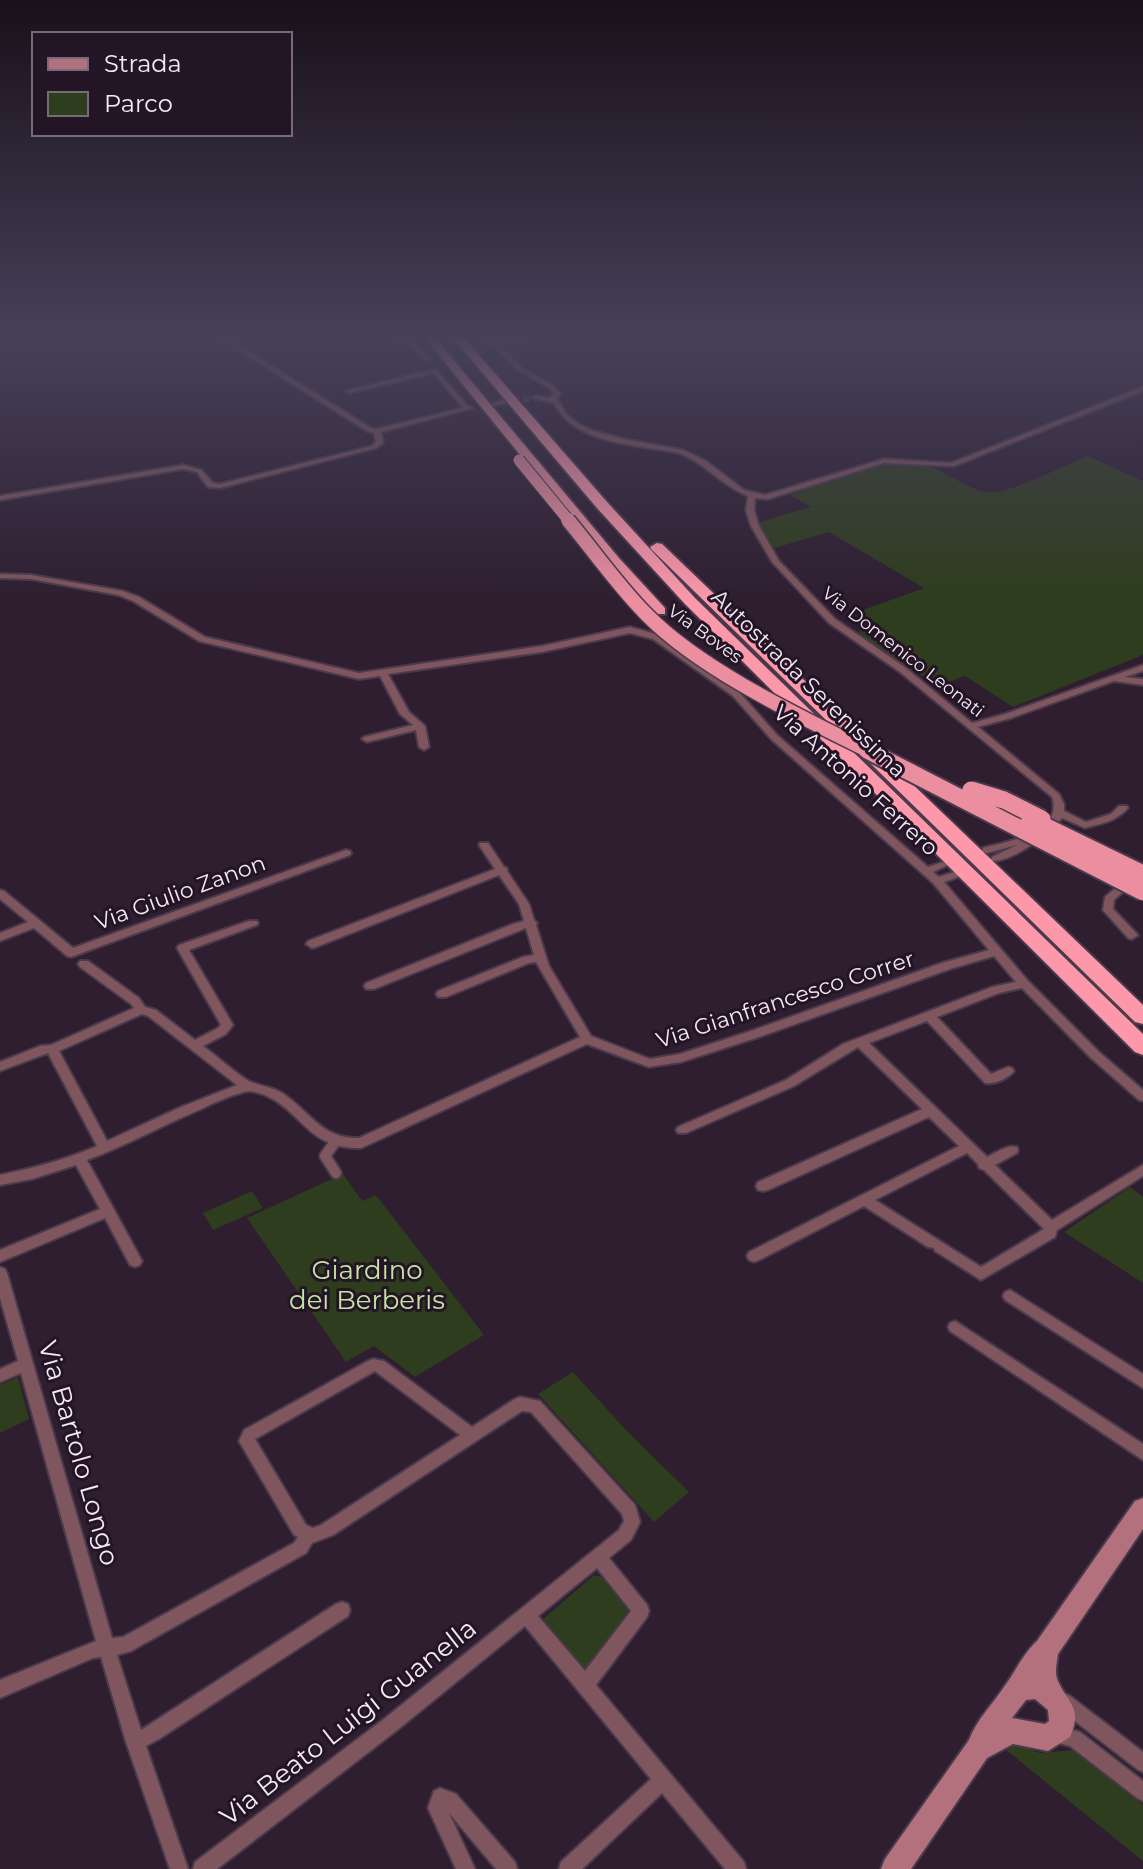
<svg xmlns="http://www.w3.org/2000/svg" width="1143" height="1869" font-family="Montserrat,sans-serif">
	<rect width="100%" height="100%" fill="#2e1e30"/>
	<path fill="#2e3d1d" d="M1088,456L1143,481V655L1013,707L965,676L938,686L861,637L857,622L863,610L924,588L829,532L771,549L757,523L811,507L790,495C833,481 888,451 933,468C952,475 975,495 996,492C1017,489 1066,465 1088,456Z
		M343,1174L362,1201L376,1195L484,1335L415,1377L374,1346L346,1362L247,1218Z
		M1130,1187L1143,1197V1283L1064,1232Z
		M252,1191L263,1208L213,1230L203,1213Z
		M573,1372L626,1430L689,1492L654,1522L538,1394Z
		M18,1377L29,1419L0,1433V1385Z
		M594,1575L605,1578L628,1611L589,1667L584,1668L543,1619Z
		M1013,1744L1040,1753L1073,1750L1143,1805V1861L1005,1749Z"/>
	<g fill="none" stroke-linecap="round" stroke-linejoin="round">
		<path stroke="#4c3c4e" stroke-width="7" stroke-dasharray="7 3" stroke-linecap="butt" d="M503,402L536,398"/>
		<defs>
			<path id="pedestrian" d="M335,1142L325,1156L336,1173"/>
			<path id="minor" d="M219,338H227L371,428L377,429L463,408L434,373L349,393L346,391L435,369L468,406L473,408L381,432L383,443L376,448L220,488L208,487L197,472L183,469L0,500V496L183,465L201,470L213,483L220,484L372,446L376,442L374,433L367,431Z
				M396,338C411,338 421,349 431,359L426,360L411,346Z
				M486,338H493L497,343L517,338H529L500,346L522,368L552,385L561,394L556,399L558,400L566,414L578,424L594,431L629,440L683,450L706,461L744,490L765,495L884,459L951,463L1143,387V391L954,466L884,463L768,499L755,498L754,510L759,526L779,561L835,619L906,668L972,723L1005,714L1143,665V671L1125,677L1143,679V685L1114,681L1011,718L978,727L1059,794L1064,804V811L1086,822L1111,814L1119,806H1127L1128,808C1115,822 1103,823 1085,828L1062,818C1050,834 1012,862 992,861L991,859L992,857L1017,845L987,853L983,852L982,850L983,848C1007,841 1064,833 1052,797L900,672L829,623L772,562L751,526L746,510L748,496C722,486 705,463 679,453C636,444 577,446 554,403L533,398L536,396L549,398L554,394L548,387L518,370Z
				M503,400L506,402L505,403L494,406L491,404Z
				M0,574L31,575L123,591L139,597L205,637L359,673L542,646L630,627L659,635L739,692L777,735L928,867L943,862L947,863L948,865L933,872L939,877L954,872L958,873L959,875L958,877L944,882L1028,981L1099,1052L1143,1090V1101L1139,1100L1091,1058L1022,988L999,993L937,1017L991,1074L1008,1067L1012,1068L1014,1071C1009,1078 994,1085 985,1083L927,1021L869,1043L987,1157C996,1153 1007,1144 1017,1147L1018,1150L1017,1153L995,1165L1052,1220L1143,1165V1176L1057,1230L1055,1237L981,1280L935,1251L934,1248L928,1247L864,1206L759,1260L754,1262L749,1260L747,1256L749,1252L959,1146L929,1117L768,1190L763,1191L758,1190L756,1186L758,1182L922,1109L858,1047L794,1086L686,1133H678L676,1130L678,1127L786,1080L843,1044L992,987L1016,982L994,956L950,969L759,1037L681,1062L649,1067L587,1044L361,1148C306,1149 303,1110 262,1094C256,1092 250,1090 244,1092C229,1096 213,1103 199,1110C161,1126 125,1146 87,1160L142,1261L140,1265L135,1267L130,1265L105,1218L0,1262V1250L100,1209L76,1165L32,1179L0,1185V1175C33,1168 65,1160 97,1146L48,1053L0,1071V1062L40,1046L51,1045L134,1008L131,1004L80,967L78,964L80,961H88L139,998L145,1007L156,1010L195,1040L218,1028L221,1025L177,948L179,945L249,921H257L258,923L257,925L189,950L233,1025L226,1034L203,1046C218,1057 232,1070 247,1080C257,1086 271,1086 282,1093C311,1112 321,1139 359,1138L580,1037L536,962L529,963L446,997H438L436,994L438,991L523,957L534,955L526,928L374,989H366L364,986L366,983L513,924L524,921L519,904L499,875L316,947L312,948L306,944L308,941L495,869L479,845L480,843H488L504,867L507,868V871L529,904L534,920L537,923L536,925L549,966L591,1036L650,1059L680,1054L751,1031L942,963L989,950L933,883L771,739L733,696L653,639L630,633L542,652L388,674L409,712L425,726L429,747L424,750L419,747L416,730L367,742L362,739L364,737L413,725L400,714L380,676L359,679L199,641L133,601L118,595L31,579L0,578ZM142,1014L148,1016L237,1085L181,1107L107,1141L59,1051ZM967,1153L978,1164L979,1168L984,1170L1044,1229L981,1267L875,1200Z
				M346,850L350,851L351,853L350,855L71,957L67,956L34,928L0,941V933L28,922L0,899V890L4,891L73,948Z
				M1129,879L1134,882L1114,900L1113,909L1138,935L1132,939L1128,938L1103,910L1105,897L1125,880Z
				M0,1267L5,1269L7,1273L112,1638L123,1637L294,1543L298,1537L294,1535L242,1446L239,1441L244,1430L368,1361L373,1359L384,1361L472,1427L515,1399L520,1397L540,1401L635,1505L640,1522L631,1540L609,1558L647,1605L649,1611L647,1617L596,1685L744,1862L746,1869H725L662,1793L582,1869H559L561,1862L651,1779L525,1626L396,1731L217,1869H193L195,1862L384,1719L619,1530L624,1521L622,1514L531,1412L522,1411L333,1535L312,1543L306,1553L131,1651L117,1655L141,1730L336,1604L342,1602L348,1604L350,1610L348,1616L159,1739L146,1746L188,1869H170L126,1742L101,1657L93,1658L0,1698V1680L96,1641L21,1373L0,1382V1369L18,1361L0,1298ZM375,1371L460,1435L321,1525L313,1528L306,1525L255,1439ZM597,1568L631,1611L585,1671L538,1616Z
				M1010,1290L1143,1374V1388L1005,1300L1003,1296L1005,1292Z
				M955,1321L1143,1444V1460L950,1331L948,1327L950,1323Z
				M1064,1693L1070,1696L1143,1752V1772L1137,1769L1058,1708L1055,1702L1058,1696Z
				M1057,1726L1080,1732L1143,1781V1801L1137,1798L1070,1746L1051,1741L1048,1735L1051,1729Z
				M440,1788L456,1794L515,1862L517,1869H496L449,1813L475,1869H456L428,1808L434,1791Z"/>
			<path id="secondary" d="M1143,1498V1529L1058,1654C1057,1663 1054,1673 1058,1681C1068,1704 1083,1707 1070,1737L1048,1751L1013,1744L987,1758L911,1869H881L885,1859L969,1740C977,1719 992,1705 1004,1687C1016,1671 1022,1655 1037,1641L1135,1501ZM1035,1699L1048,1710L1049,1721L1045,1724L1012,1718L1026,1700Z"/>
			<path id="trunk" d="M425,338H435L619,558L665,608V614H655L609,564Z"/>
			<path id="motorway" d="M453,338H464L607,502L695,598L1143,1034V1055L1135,1052L685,604L597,508Z
				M657,543L662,544L1143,1005V1024L1135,1022L652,550L650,547Z"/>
		</defs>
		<use href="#pedestrian" stroke="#4a3a4c" stroke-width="14"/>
		<use href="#minor" stroke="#4a3a4c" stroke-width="4"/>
		<use href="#secondary" stroke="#4a3a4c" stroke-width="4"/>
		<use href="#trunk" stroke="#4a3a4c" stroke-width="4"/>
		<use href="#motorway" stroke="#4a3a4c" stroke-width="4"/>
		<use href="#pedestrian" stroke="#7f565d" stroke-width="10"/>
		<use href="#minor" fill="#7f565d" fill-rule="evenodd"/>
		<use href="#secondary" fill="#b2717c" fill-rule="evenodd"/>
		<use href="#trunk" fill="#eb8ea0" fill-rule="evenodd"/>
		<use href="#motorway" fill="#fd98ab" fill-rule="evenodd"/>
		<defs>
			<path id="trunk-bridge-far2" d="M519,460L570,522"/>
			<path id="trunk-bridge-far1" d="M568,520C594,551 618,586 647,615C701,670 801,717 871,752"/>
			<path id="trunk-bridge" d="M867,750L1143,892
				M971,790L1004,800L1042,819
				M1030,819L1143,874"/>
		</defs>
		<use href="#trunk-bridge-far2" stroke="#4a3a4c" stroke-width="13" stroke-linecap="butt"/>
		<use href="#trunk-bridge-far1" stroke="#4a3a4c" stroke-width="17" stroke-linecap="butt"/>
		<use href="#trunk-bridge" stroke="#4a3a4c" stroke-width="21" stroke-linecap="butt"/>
		<use href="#trunk-bridge-far2" stroke="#eb8ea0" stroke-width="11"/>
		<use href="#trunk-bridge-far1" stroke="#eb8ea0" stroke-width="14"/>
		<use href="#trunk-bridge" stroke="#eb8ea0" stroke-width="17"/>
	</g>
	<linearGradient id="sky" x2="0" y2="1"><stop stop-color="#19101a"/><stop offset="0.56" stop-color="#464159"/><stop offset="1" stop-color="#464159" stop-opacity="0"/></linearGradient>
	<rect width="1143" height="600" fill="url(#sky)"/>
	<g text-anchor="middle" stroke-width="6" stroke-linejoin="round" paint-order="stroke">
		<g font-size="18" fill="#f4e9f5" stroke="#241526">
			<text transform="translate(705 634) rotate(36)" y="6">Via Boves</text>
			<text transform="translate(903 652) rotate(38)" y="6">Via Domenico Leonati</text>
		</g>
		<g font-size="22" fill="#f4e9f5" stroke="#241526">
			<text transform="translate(809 683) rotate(44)" y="8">Autostrada Serenissima</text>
			<text transform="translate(856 780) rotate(42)" y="8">Via Antonio Ferrero</text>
			<text transform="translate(180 892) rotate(-20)" y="8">Via Giulio Zanon</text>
			<text transform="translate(785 999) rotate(-18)" y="8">Via Gianfrancesco Correr</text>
		</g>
		<g font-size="26" fill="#c5e4a3" stroke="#241526">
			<text x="367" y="1279">Giardino<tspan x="367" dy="30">dei Berberis</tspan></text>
		</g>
		<g font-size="26" fill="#f4e9f5" stroke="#241526">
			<text transform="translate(79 1453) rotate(74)" y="9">Via Bartolo Longo</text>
			<text transform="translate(348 1722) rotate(-38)" y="9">Via Beato Luigi Guanella</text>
		</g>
	</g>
	<rect x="32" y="32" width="260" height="104" fill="#241526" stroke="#776a79" stroke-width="2"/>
	<rect x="48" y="58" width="40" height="12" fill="#b2717c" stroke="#776a79" stroke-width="2"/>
	<text x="104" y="72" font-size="24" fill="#f4e9f5">Strada</text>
	<rect x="48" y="92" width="40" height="24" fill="#2e3d1d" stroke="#776a79" stroke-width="2"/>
	<text x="104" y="112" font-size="24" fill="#f4e9f5">Parco</text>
</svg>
